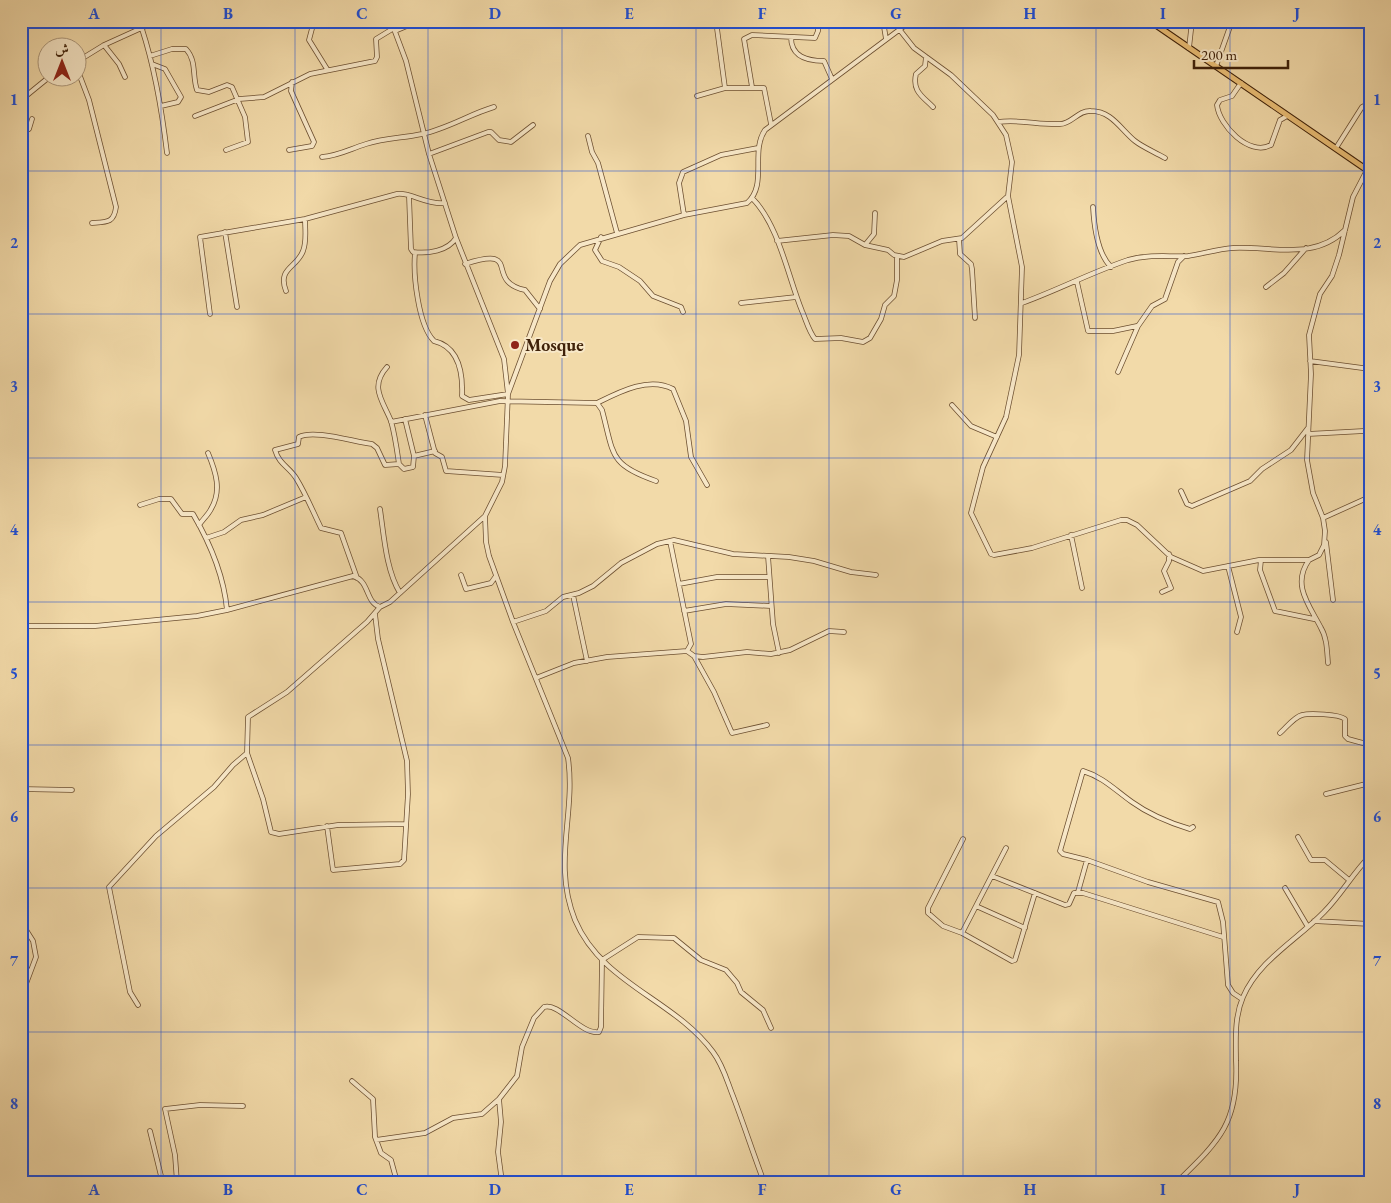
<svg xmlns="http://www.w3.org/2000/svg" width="1391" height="1203" font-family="'EB Garamond',Amiri,serif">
	<rect width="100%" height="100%" fill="#f2daa9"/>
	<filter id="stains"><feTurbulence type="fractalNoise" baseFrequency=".004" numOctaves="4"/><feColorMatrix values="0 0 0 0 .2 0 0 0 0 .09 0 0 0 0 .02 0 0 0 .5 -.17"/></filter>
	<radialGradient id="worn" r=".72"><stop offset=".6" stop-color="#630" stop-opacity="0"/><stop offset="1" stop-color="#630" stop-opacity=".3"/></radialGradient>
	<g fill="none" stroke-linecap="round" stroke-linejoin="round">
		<defs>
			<path id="minor" d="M284,21L285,24
				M314,21L309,40L327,69
				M391,21L406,61L429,154L456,238L504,359L508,394L505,466L502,482L485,516L486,542L489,556L513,622L568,758C576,814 552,863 575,920C602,984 674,999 713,1052C723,1065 727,1081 733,1096C744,1125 753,1153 764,1182
				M716,21L725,88
				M883,21L886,39
				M142,29C155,69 162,111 167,153
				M899,29L914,48L951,75L993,115L1006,135L1012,162L1008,196L1022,267L1019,355L1006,417L983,467L971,513L991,554L994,555L1032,548L1121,520H1127L1137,525L1171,557L1203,571L1259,560H1309L1319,555L1324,545L1325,531L1323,518L1313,493L1307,460L1311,374L1309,335L1320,294L1332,276L1339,255L1353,197L1367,170
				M395,31L419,21
				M791,37C791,57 807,61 824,61L832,79
				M104,45L119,64L125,77
				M1189,48L1192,21
				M150,56L172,49H186C197,61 192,76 197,90L209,92L227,85L232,87L245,117L248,142L226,150
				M926,57L925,66L916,74C912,91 922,96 933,107
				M78,61L104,45L157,21
				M152,64L165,69L181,97L178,102L161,106
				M1216,66L1232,21
				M78,71L89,100L116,207C114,223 107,222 92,223
				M1241,83L1232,96L1220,100L1217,105C1219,125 1249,157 1271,145L1280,120L1287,116
				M752,87L744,39L752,35L815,38L818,31V21
				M697,96L725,88H764L771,124
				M21,100L48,78
				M195,116L239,99L264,97L310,74L375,61L377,57L376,39L394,28
				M998,122C1020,119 1039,125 1060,124C1072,124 1078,110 1091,111C1112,111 1121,130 1135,141C1144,148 1155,152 1165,158
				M21,133L29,129L32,119
				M588,136L592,152L598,163L617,233
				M1336,148L1362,107L1370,103
				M289,150L312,146L314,142L291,91L292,82
				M429,154L488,132H491L499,140L511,142L533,125
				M322,157C338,156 350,149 366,144C384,138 404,138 422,134C447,129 470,114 494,107
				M409,196L411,249L413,252C428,254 448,251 456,238
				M752,198C779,225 788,277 802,311C806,320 809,332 815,339L841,338L863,342L870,338L881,319L885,305L894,296L897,280V256
				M1093,207C1094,225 1097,253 1111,267
				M684,215L679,183L683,172L721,155L758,148
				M225,232L237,307
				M601,237L595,250L602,261L619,267L640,281L653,296L681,307L683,312
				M959,239L960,254L971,264L972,269L975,318
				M777,241L833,235L849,236L865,245L888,250L894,255L904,257L942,241L962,238L1008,196
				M21,244L25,245
				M865,245L874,234L875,213
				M415,253C413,274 418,325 434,341C459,347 463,374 462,396L469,400L508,394L550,281L560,264L580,245L684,215L747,203C768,185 750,152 765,130L911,21
				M465,264C524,245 483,281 525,290L540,309
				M1077,282L1088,331H1113L1137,326
				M1266,287L1284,273L1306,248
				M286,291C277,268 297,268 303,251C307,241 305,230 305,219
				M741,303L796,297
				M1022,303C1058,290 1092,272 1128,260C1148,254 1168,257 1188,256C1203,254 1217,249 1233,248C1271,246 1314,261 1345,230
				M210,314L200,237L305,219L397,194C411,192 426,205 445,203
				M1310,361L1370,369
				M387,367C369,387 383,401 391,421C395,435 397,450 399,464L404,469L413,467L414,456L405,419
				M1118,372L1138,326L1152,306L1165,299L1178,262L1184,256
				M597,403C619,392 649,376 673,389L686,421L691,457L707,485
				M952,405L971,426L997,437
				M425,415L435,453L442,457L446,471L503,475
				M391,422L500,401L597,403L602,410C614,455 609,465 656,481
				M1308,434L1364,431
				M414,456L435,451
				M1181,491L1187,504L1192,506L1250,481L1262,469L1291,450L1308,428
				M140,505L159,499H171L182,514H193C210,543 224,577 227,610
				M380,509C384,536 386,570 400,593
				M1323,518L1365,499H1370
				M199,525C203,519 208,515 211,509C222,491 216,472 208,453
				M1071,535L1082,588
				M206,538L224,532L241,520L263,515L306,497
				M670,541L691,644L687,651
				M1326,542L1333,600
				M768,556L773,624L779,653
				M1261,560L1260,570L1275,611L1314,619
				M1309,560C1291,585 1310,606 1321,628C1327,638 1327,651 1328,663
				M1228,566L1241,617L1237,632
				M461,575L466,589L491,583L496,576
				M357,578L341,533L321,528C313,512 306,494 296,478C289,467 279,464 275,450L298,444L299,437C314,429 354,442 372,444L377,448L385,465L399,464
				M679,584L717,577H769
				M1162,592L1171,588L1164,571L1169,561V554
				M573,595L587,661
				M684,611L726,604L771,606
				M513,622L546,611L563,597L579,593L593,586L621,563L657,544L674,540L733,554L789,557L814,561L851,572L876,575
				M21,626H95L197,616L227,610L353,576C370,581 365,602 380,607L390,602L485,516
				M694,656L714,692L732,733L767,725
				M536,678L574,663L607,657L687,651L694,656L703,657L747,652L771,654L790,650L829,631L844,632
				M1280,733C1286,728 1294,717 1302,715C1309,713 1339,714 1345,719V736L1348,739L1370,745
				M247,753L263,799L271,832L279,834L338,825L406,824
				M21,789L72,790
				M1326,794L1370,783
				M327,826L333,870L400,864L404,860L408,794L407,761L378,639L375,614
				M1193,827L1190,829C1170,823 1150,815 1132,802C1115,790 1103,777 1083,771L1060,851L1063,854L1087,860L1148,882L1218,902L1223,922L1228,985L1233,993L1242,999
				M1298,837L1311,860H1325L1349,880
				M963,839L928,908V913L943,926L962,933L1012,961L1015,960L1035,893
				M992,876L1065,905L1069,904L1074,893H1083L1223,937
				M1285,888L1308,927
				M1078,892L1087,860
				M976,906L1025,928
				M1314,921L1370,924
				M21,922L33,941L36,957L21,997
				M962,933L1006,848
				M21,965L29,971
				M138,1005L130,992L109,887L156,836L214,787L233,765L247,753L248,717L287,692L367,622L380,607
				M352,1081L373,1099L375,1137L381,1153L391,1160L397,1182
				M499,1099L517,1076L522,1047L534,1018L544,1007C559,1002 581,1035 599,1032L601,1027L602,960L638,937L674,938L701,960L726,970L737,983L741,992L763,1010L771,1028
				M150,1131L161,1176L160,1181L158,1182
				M376,1140L425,1133L453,1118L482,1114L499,1099L501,1122L498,1152L502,1182
				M102,1182H116
				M177,1182L175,1155L165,1109L200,1105L243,1106
				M1177,1182C1219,1141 1239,1123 1236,1061C1236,1040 1234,1018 1243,997C1259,960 1297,940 1324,912C1341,895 1353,873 1370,856"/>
			<path id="major" d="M1150,21L1370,172"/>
		</defs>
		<use href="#minor" stroke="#6c4f31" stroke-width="5.5"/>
		<use href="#major" stroke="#3f2109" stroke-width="7"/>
		<use href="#minor" stroke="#f7e7c7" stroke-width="4"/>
		<use href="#major" stroke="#e9bd74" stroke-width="5"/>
	</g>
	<path fill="none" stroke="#1d4ed8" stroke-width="1" stroke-opacity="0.55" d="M161,21V1182M295,21V1182M428,21V1182M562,21V1182M696,21V1182M829,21V1182M963,21V1182M1096,21V1182M1230,21V1182M21,171H1370M21,314H1370M21,458H1370M21,602H1370M21,745H1370M21,888H1370M21,1032H1370"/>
	<circle fill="#8f2418" stroke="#f7e7c7" stroke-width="2" cx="515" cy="345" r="5"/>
	<g text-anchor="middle" stroke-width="4" stroke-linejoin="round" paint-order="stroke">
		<g font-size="18" font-weight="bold" fill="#3f2109" stroke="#f7e7c7" text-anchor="start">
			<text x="525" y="351">Mosque</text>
		</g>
	</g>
	<rect width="1391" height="1203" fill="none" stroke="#f2daa9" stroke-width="55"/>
	<g transform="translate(62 62)"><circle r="24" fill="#f7e7c7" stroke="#ad987b"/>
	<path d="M0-4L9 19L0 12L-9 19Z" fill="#8f2418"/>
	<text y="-8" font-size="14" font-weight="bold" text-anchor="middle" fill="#3f2109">ش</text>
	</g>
	<path d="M1194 60v8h94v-8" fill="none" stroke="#3f2109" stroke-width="2.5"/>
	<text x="1201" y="60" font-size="15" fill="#3f2109" stroke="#f7e7c7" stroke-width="4" paint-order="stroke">200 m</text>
	<rect x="28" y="28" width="1336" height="1148" fill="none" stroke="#1d4ed8" stroke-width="2"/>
	<g font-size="16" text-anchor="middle" font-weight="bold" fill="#1d4ed8">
		<text x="94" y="19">A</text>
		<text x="228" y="19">B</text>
		<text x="362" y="19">C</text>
		<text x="495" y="19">D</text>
		<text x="629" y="19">E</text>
		<text x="762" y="19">F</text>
		<text x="896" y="19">G</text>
		<text x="1030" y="19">H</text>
		<text x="1163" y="19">I</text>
		<text x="1297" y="19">J</text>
		<text x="14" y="105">1</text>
		<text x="1377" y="105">1</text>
		<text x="14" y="248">2</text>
		<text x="1377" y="248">2</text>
		<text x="14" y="392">3</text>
		<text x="1377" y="392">3</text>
		<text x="14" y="535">4</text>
		<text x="1377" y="535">4</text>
		<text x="14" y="679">5</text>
		<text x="1377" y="679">5</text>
		<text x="14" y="822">6</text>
		<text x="1377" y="822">6</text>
		<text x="14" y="966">7</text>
		<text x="1377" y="966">7</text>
		<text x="14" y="1109">8</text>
		<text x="1377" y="1109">8</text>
		<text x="94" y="1195">A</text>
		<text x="228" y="1195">B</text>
		<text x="362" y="1195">C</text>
		<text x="495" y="1195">D</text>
		<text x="629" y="1195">E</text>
		<text x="762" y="1195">F</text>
		<text x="896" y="1195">G</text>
		<text x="1030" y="1195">H</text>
		<text x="1163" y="1195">I</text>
		<text x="1297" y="1195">J</text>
	</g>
	<rect width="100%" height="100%" filter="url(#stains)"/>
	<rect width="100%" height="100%" fill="url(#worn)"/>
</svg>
